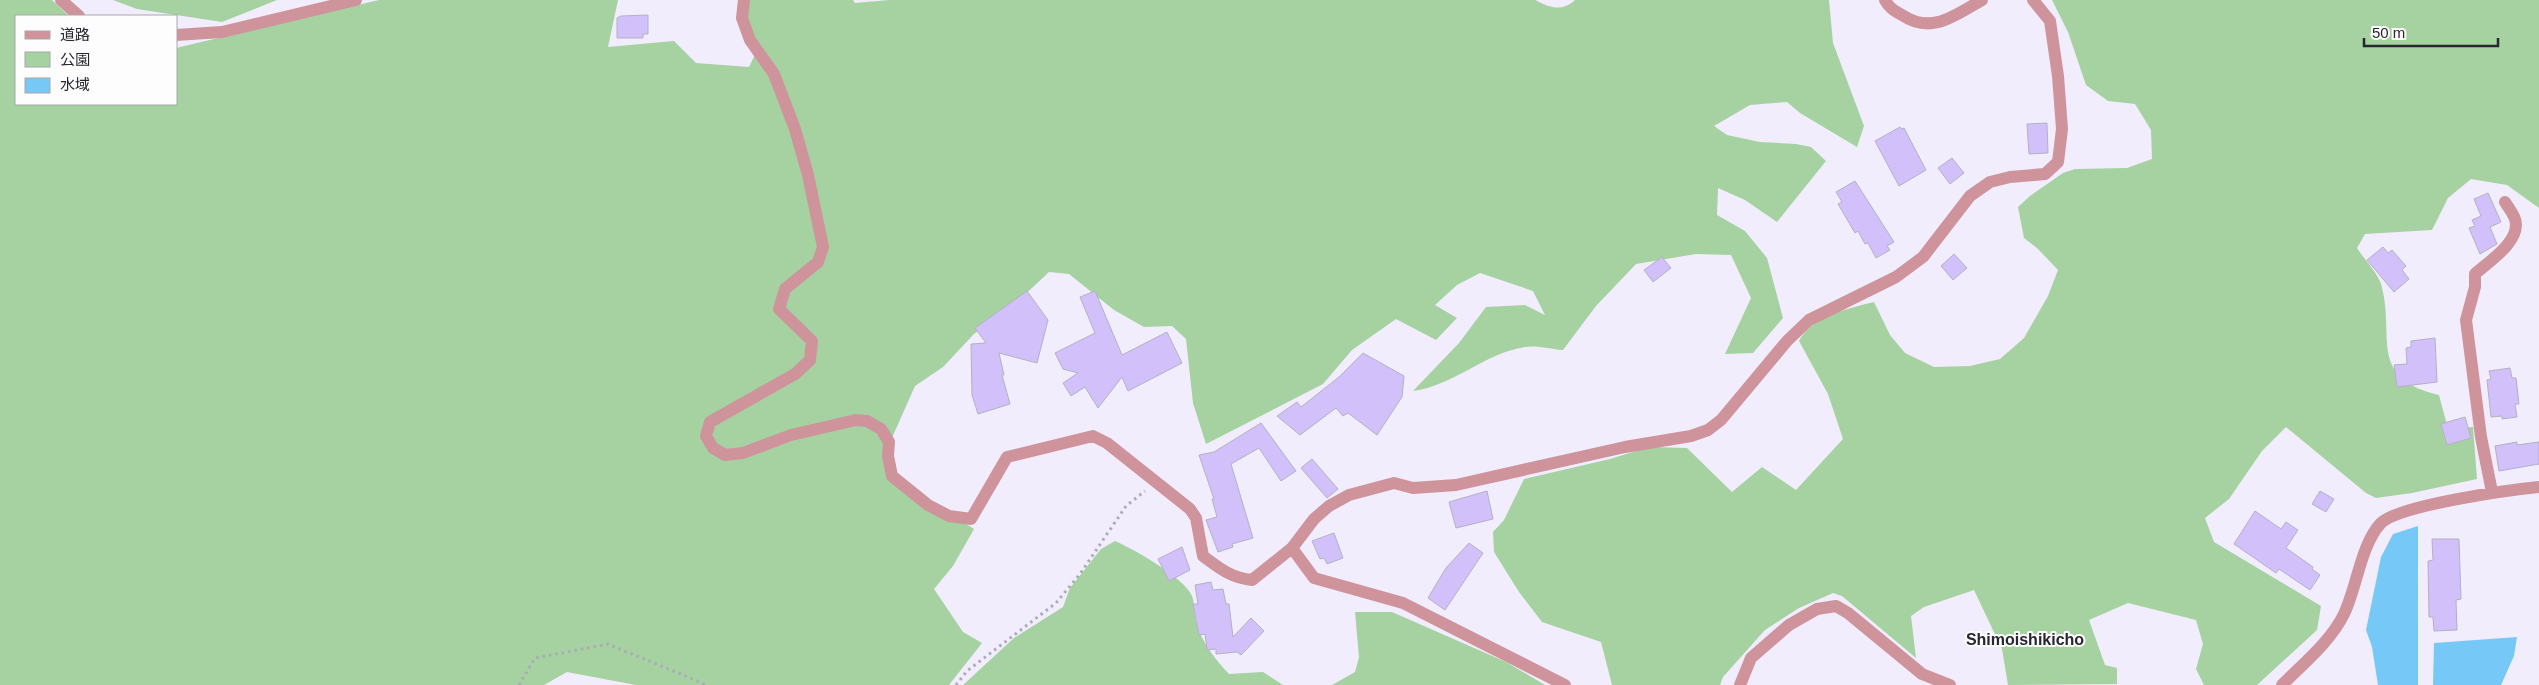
<svg xmlns="http://www.w3.org/2000/svg" width="2539" height="685" font-family="Arial,'Noto Sans JP',sans-serif">
	<rect width="100%" height="100%" fill="#f1edfd"/>
	<path fill="#a5d2a0" d="M0,0H52L69,16H16V104H176V48L379,0H618L608,47L674,41L696,63L749,67L759,46L745,20L747,0H853L855,3L889,0H1535C1550,8 1562,12 1575,0H1829L1833,43L1864,126L1857,147L1800,113L1787,102L1750,105L1714,126L1727,135L1760,142L1796,144L1811,147L1826,161L1777,222L1745,200L1718,188L1717,215L1745,231L1767,258L1783,318L1753,353L1725,354L1751,298L1731,255L1696,254L1636,264L1596,306L1563,350C1551,349 1536,345 1525,347C1485,353 1453,386 1413,391L1459,343L1486,307L1525,305L1545,315L1533,291L1480,273L1457,285L1435,305L1457,318L1436,340L1396,319L1352,350L1323,384L1206,444L1193,403L1186,339L1172,326L1144,327L1114,310L1069,274L1049,272L1015,304L974,334L943,367L915,386L883,458L915,491L974,529L953,566L934,589L963,632L982,643L949,685H636L567,672L544,685H0Z
		M113,0H277L222,22L137,9Z
		M2052,0H2539V208L2507,185L2471,179L2448,198L2432,230L2365,234L2357,248C2364,259 2377,272 2381,284C2396,336 2366,378 2439,395L2448,429L2473,427L2477,479L2412,493L2376,498L2366,493L2286,427L2262,451L2229,499L2205,518L2214,542L2321,606L2317,630L2257,685H2204L2196,669L2203,644L2196,620L2128,603L2089,620L2105,665L2117,668V684L2008,685L2002,649L1974,590L1924,607L1911,616L1916,658L1842,596L1833,593L1799,608L1765,630L1723,677L1720,685H1612L1601,642L1542,622L1519,592L1494,552L1493,532L1504,520L1524,479L1610,459L1649,447L1687,448L1732,492L1762,467L1796,490L1843,439L1828,394L1799,341C1813,315 1847,309 1874,302L1890,335L1905,353L1934,367L1970,366L2000,359L2024,338L2048,296L2058,270L2038,249L2024,238L2018,207L2030,196L2063,173L2075,169L2127,168L2152,159L2151,130L2135,104L2108,101L2086,85L2068,32Z
		M1115,541C1132,548 1185,578 1192,596C1195,604 1194,614 1196,622C1202,643 1215,659 1229,674L1263,672L1283,685H963L1014,638L1063,607L1070,588L1101,549Z
		M1355,612H1392L1506,662L1545,685H1332L1355,672L1359,657Z"/>
	<path fill="#76c9f7" d="M2418,526V685H2378L2372,647L2366,630L2381,557L2393,534Z
		M2517,637L2514,656L2501,685H2433L2434,643Z"/>
	<path fill="#d2c0fb" stroke="#b5b0c3" d="M648,15V34H643V38H617V18L621,16Z
		M2047,123L2048,153L2029,154L2027,124Z
		M1900,127L1902,129L1904,128L1926,170L1899,186L1875,141Z
		M1952,158L1964,173L1950,184L1938,168Z
		M1855,181L1894,242L1887,246L1890,250L1876,258L1868,243L1865,244L1858,231L1855,233L1838,204L1842,202L1836,192Z
		M2488,193L2501,222L2490,227L2497,244L2480,254L2469,228L2475,226L2472,220L2481,216L2474,199Z
		M2383,247L2388,253L2392,250L2406,266L2402,270L2409,279L2394,292L2367,260Z
		M1954,254L1967,268L1953,280L1941,266Z
		M1662,257L1671,268L1653,282L1644,270Z
		M1027,291L1048,320L1037,363L999,353L1004,375H1002L1010,404L978,414L972,395L971,344L986,343L975,328Z
		M1095,291L1122,355L1167,332L1182,363L1128,391L1122,377L1098,408L1085,387L1071,396L1063,383L1078,373L1063,369L1055,353L1095,333L1080,297Z
		M2435,338L2437,382L2397,387L2394,365L2407,364L2406,348L2411,347V341Z
		M1363,353L1404,376L1402,397L1377,435L1348,413L1343,416L1336,408L1300,435L1277,416L1297,402L1301,407L1339,377Z
		M2510,368L2512,378H2516L2519,404H2515L2517,417L2502,419V416L2491,417L2487,380L2491,379L2489,371Z
		M2465,417L2471,438L2447,445L2441,424Z
		M1261,423L1296,471L1281,481L1259,448L1231,464L1253,538L1232,544L1233,547L1218,552L1206,520L1217,517L1212,499H1214L1199,455L1214,452Z
		M2517,442V445L2539,442V464L2499,471L2495,446Z
		M1312,459L1338,489L1327,498L1301,468Z
		M1487,491L1493,519L1456,528L1449,502Z
		M2320,491L2334,499L2326,512L2312,504Z
		M2255,511L2281,529L2286,522L2298,530L2286,548L2313,567L2312,569L2320,575L2310,590L2279,569L2276,573L2234,544Z
		M1334,533L1343,558L1327,564L1324,558L1320,559L1312,541Z
		M2432,539H2459L2461,599L2456,600L2457,630L2434,631L2433,617H2429L2428,561L2433,560Z
		M1469,543L1483,553L1445,610L1428,598L1446,568Z
		M1182,547L1190,570L1169,581L1158,559Z
		M1211,582L1213,590L1223,589L1226,604H1229L1233,637L1251,618L1264,631L1241,655L1237,652L1216,654V649L1207,650L1205,634L1199,635L1193,604H1198L1195,585Z"/>
	<g fill="none" stroke-linecap="round" stroke-linejoin="round">
		<path stroke="#adaab7" stroke-width="3" stroke-dasharray="2.5 4" stroke-linecap="butt" d="M519,685L535,658L608,644L707,685
			M956,685L967,671L1056,603L1080,574L1126,506L1145,491"/>
		<path stroke="#cf939c" stroke-width="12" d="M61,0L79,16
			M744,0L742,18L750,40L774,74L795,129L808,175L823,247L818,262L785,289L779,309L812,341L810,360L795,374L710,422L706,436L713,448L725,455L743,453L791,435L856,420L867,421L881,429L889,442L888,456L892,476L928,505L949,516L971,519L1007,457L1093,436L1107,443L1190,509L1196,518L1203,556C1219,568 1231,578 1252,580L1292,548
			M1885,0C1889,8 1895,11 1902,15C1932,35 1955,15 1982,0
			M176,35L222,32L356,0
			M2492,492L2481,437L2466,320L2475,287V274C2488,262 2522,241 2515,219C2513,213 2508,207 2505,202
			M1565,685L1403,603L1314,578L1292,548L1314,519L1329,506L1349,495L1394,483L1413,488L1456,485L1625,447L1691,436L1708,430L1721,420L1787,341L1809,320L1896,277L1923,257L1970,196L1990,182L2010,177L2045,174L2058,162L2062,129L2058,76L2050,21L2033,0
			M1740,685L1751,658L1789,625L1817,609L1836,606L1848,613L1922,674L1950,685
			M2282,685C2303,664 2331,641 2344,614C2357,587 2361,544 2381,523C2400,505 2509,490 2539,487"/>
	</g>
	<g text-anchor="middle" stroke-width="4" stroke-linejoin="round" paint-order="stroke">
		<g font-size="16" font-weight="bold" fill="#28262e" stroke="#fdfdfd">
			<text x="2025" y="645">Shimoishikicho</text>
		</g>
	</g>
	<rect x="15" y="15" width="162" height="90" fill="#fdfdfd" stroke="#a8a7aa"/>
	<rect x="25" y="31" width="25" height="8" fill="#cf939c" stroke="#a8a7aa"/>
	<text x="60" y="40" font-size="15" fill="#28262e">道路</text>
	<rect x="25" y="52" width="25" height="15" fill="#a5d2a0" stroke="#a8a7aa"/>
	<text x="60" y="65" font-size="15" fill="#28262e">公園</text>
	<rect x="25" y="78" width="25" height="15" fill="#76c9f7" stroke="#a8a7aa"/>
	<text x="60" y="90" font-size="15" fill="#28262e">水域</text>
	<path d="M2364 38v8h134v-8" fill="none" stroke="#28262e" stroke-width="2.5"/>
	<text x="2372" y="38" font-size="15" fill="#28262e" stroke="#fdfdfd" stroke-width="4" paint-order="stroke">50 m</text>
</svg>
